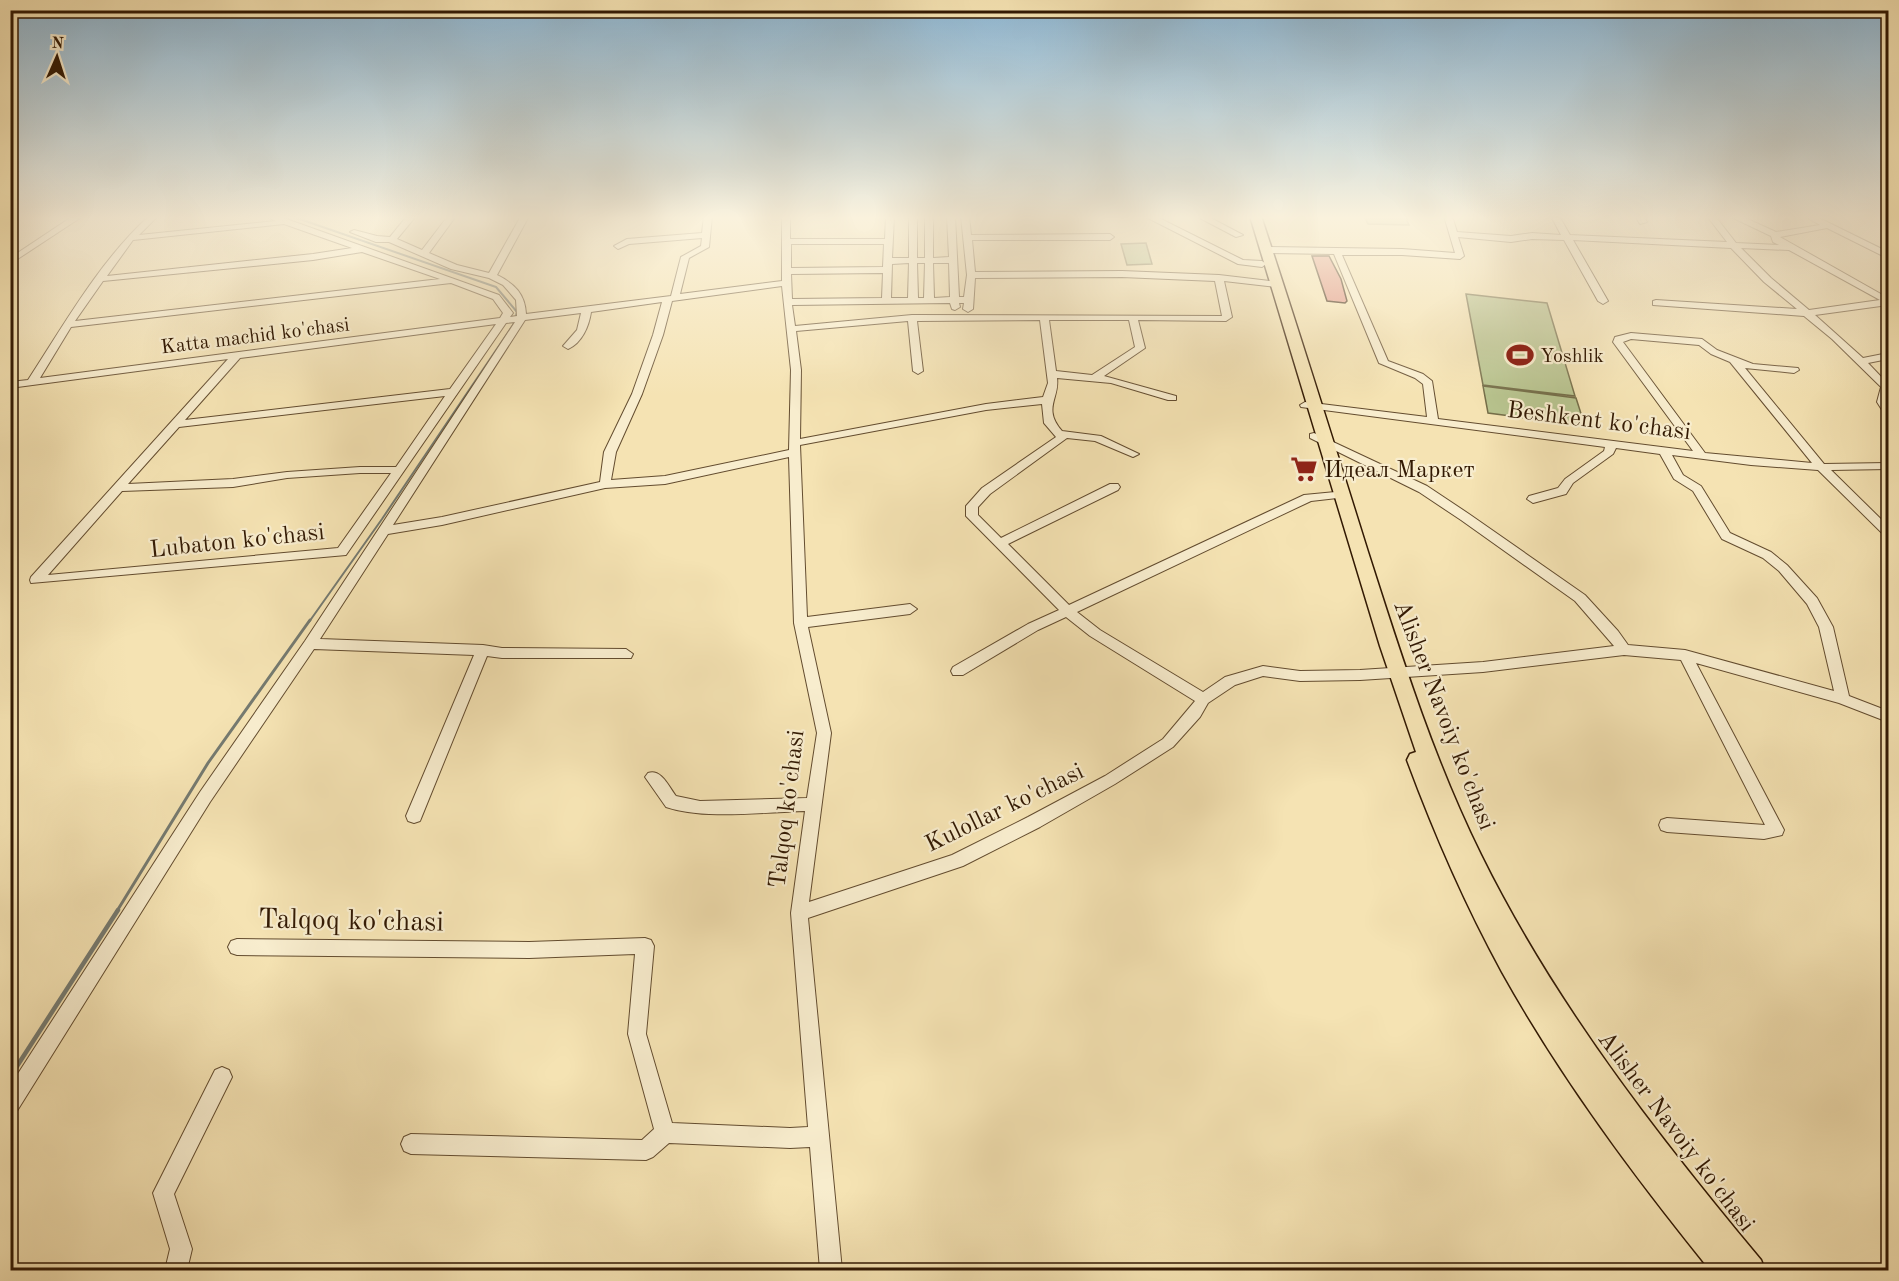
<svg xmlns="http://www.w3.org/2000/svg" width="1899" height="1281" font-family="'Old Standard TT',serif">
	<rect width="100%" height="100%" fill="#f5e3b3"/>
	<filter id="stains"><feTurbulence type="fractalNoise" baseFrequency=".00333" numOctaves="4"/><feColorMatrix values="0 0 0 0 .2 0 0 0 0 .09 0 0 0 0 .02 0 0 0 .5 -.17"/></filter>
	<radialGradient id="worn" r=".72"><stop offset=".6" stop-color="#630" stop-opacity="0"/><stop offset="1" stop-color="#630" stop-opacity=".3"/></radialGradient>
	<path fill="#b8c48f" stroke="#756e49" stroke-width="1.5" d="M1364,216H1405L1409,225L1368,224Z
		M1146,243L1152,264L1127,265L1121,244Z
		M1466,294L1547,303L1575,396L1483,385Z
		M1483,386L1576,398L1585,426L1488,413Z"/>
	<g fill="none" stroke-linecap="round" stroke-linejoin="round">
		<path stroke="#757a70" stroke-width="2" d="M291,216L496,287L517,312L513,325L382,519L309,622"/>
		<path stroke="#757a70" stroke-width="3" d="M117,911L208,763L310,620"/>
		<path stroke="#757a70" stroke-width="4.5" d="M10,1077L118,910"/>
	</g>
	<path fill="#df9081" stroke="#321903" stroke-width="1.5" d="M1312,256H1329L1341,279L1347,301L1345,303L1327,301Z"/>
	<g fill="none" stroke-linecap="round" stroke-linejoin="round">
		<defs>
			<path id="minor" d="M73,216H83L10,264V258Z
				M149,216H158L139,235L276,221L265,216H278L499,295L513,313L510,317L517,316L516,300L503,285L489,278L451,269L389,242H376L350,232L354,230L377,236L390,237L407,216H416L397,239L422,250L448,216H456L429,253L457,265L489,273L521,216H529L497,275C515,284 525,294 526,314L671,296L681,257L701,246L702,238L629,244L618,249L614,246L627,239L702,233L704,216H712L709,247L689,258L680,294L782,281V216H790V239H885L886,216H894L892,258H909V216H917V258H925V216H933V258L949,257L947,216H955L959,297H964L967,275L961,216H969L971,235L1110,234L1114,237L1110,240H972L975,272L1122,271L1219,275L1279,282V286L1276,287L1224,281L1232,317L1226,321L1138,320L1145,348L1104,376L1176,396V400H1168L1111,383L1057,378C1060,398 1042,408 1062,431L1101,436L1139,454L1133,457L1095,441L1067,438L990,494L978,507V515L1001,538L1110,484H1118L1120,487L1118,490L1008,544L1069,605L1304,495L1346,491L1348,494L1346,497L1311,501L1077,612L1100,630L1203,692L1225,677L1263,666L1300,671L1360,670L1483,662L1614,646L1575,601L1461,520L1419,492L1310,438V434L1314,433L1427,486L1469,514L1585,595L1618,631L1628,645L1685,650L1834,691L1819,627L1807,604L1779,571L1763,558L1722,539L1693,491L1674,479L1660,454L1616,448L1613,454L1573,483L1566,494L1533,503L1527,499L1529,496L1558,488L1565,479L1604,451L1605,447L1301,407L1300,405L1305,402L1427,417L1423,384L1415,378L1379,363L1334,254L1266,253L1262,250L1266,247L1402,249L1455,253L1444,216H1452L1457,232L1511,236L1532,233L1561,235L1551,216H1559L1570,235L1727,242L1707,216H1715L1736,243L1779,245L1773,242L1771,236L1729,216H1741L1776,232L1820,225L1804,216H1815L1888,252V257H1885L1827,228L1780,237L1888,298V305L1815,315L1863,358L1888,353V359L1868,363L1888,384V414L1884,413L1877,402L1881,387L1832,339L1804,316L1653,305V301L1656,300L1797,309L1764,282L1731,248L1573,240L1608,301L1603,304L1598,301L1564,240L1532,239L1511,242L1458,237L1464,256L1460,259L1402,255H1342L1388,361L1423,374L1432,381L1438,419L1693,451L1613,342L1615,337L1631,333L1702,339L1717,350L1753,364L1798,368L1799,370L1794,373L1745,368L1824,464L1888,463V469L1831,470L1888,526V536L1884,535L1818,470L1751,465L1672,455L1683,475L1701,486L1730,533L1771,552L1787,565L1817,598L1833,627L1849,696L1888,711V722L1839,703L1696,663L1784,830L1782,835L1764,839L1667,832L1661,830L1659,825L1661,820L1667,818L1765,825L1681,660L1624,655L1483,672L1360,680L1300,681L1263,676L1235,685L1208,703L1200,717L1173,747L1115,784L1040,827L963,866L808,918L842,1270H820L810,1147L790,1148L669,1143L653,1157L646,1160L411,1154L404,1151L401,1144L404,1137L411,1134L642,1140L654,1129L628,1034L635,954L529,958L237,955L231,953L228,947L231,941L237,939L529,942L645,938L651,940L654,946L646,1034L672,1123L790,1128L808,1127L791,913L805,811C764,812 704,820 666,807L645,777L648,773C661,768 669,787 676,796L700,801L807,798L817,733L794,623L789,457L665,484L605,488L442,525L388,534L320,639L483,645L502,648L626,649L633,654L631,658H502L487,656L422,816L420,821L414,823L408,821L406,816L474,655L314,649L210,802L17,1111L10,1113V1086L200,792L305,641L515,322L506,323L346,555L31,583L30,580L31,577L228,359L10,388V382L28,380C65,323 99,262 149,216ZM284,224L352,248L313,254L107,276L133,240ZM791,244H884L883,267L791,268ZM1741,248L1789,250L1880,300L1809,310L1771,278ZM362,252L440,279L75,321L103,281L313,260ZM909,263L908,298H891L892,264ZM917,263H925L924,298H918ZM933,263H949L950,297L934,298ZM883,273L882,298L792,299L791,274ZM1122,277L1215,281L1222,316L912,315L795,326L792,305L950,303L952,309L955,310L960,307L959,303H964L963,309L968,312L973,309L975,278ZM451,283L493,299L503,313L500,318L40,378L71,327ZM782,286L791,370L789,450L665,476L611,480L616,452L642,394L663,335L672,301ZM662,302L653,335L632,394L604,452L600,482L442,517L393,525L525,320L581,313L577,330L563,346L568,349C582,343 589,326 591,312ZM1040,320L1048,383L1043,397L986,404L800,439L801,370L796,331L908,321L913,371L918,374L923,371L917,321ZM1049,320H1129L1135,347L1092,375L1056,371ZM496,324L450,389L185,420L240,358ZM1631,339L1699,345L1711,354L1730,362L1812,463L1705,453L1623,342ZM445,396L396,467H360L287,472L233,479L128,484L179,427ZM1042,404L1044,423L1056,437L982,488L966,506V516L1059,610L1028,624L953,667L951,671L953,675H963L1038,630L1066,617L1090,636L1195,701L1163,739L1105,776L1028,817L952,855L809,902L831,733L808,627L910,614L917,609L910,604L807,617L800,445L986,410ZM360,473H391L338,548L48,575L122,491L233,487L287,478Z
				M1144,216H1155L1243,260L1262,261L1266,264L1262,267L1238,264Z
				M1196,216H1207L1243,235L1236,237Z
				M1635,216H1643L1647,222L1640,224Z
				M222,1067L229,1070L232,1077L174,1194L192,1249L187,1270H165L170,1249L153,1193L215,1070Z"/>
			<path id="major" d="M1250,216H1261C1298,328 1333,440 1368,552C1401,655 1433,758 1481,855C1554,1003 1656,1134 1761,1260L1765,1270H1710C1634,1176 1561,1078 1502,972C1465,904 1434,833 1407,760L1410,754L1416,752L1380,646Z"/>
		</defs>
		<use href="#minor" stroke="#634c2f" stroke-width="2"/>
		<use href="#major" stroke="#321903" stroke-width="3"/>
		<use href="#minor" fill="#f8edce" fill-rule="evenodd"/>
		<use href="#major" fill="#f5e3b3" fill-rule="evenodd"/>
	</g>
	<linearGradient id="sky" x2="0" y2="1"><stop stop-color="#8cb7d5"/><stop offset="0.55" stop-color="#faf2dd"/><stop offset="1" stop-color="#faf2dd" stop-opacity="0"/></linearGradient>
	<rect width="1899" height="396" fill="url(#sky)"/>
	<defs>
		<symbol id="stadium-bare" viewBox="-9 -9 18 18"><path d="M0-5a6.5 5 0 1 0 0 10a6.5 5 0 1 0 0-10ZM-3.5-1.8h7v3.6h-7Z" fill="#8f2418" stroke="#f8edce" stroke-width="2.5" paint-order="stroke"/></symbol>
		<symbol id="supermarket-bare" viewBox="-9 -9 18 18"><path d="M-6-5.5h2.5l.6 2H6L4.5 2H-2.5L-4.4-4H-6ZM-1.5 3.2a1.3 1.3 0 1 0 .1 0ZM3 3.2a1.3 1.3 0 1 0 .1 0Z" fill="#8f2418" stroke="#f8edce" stroke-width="2.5" paint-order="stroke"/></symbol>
	</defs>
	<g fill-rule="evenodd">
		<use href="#stadium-bare" x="1501" y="336" width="38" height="38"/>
		<use href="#supermarket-bare" x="1285" y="450" width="38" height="38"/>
	</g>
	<g text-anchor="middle" stroke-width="4.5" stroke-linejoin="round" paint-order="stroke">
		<g font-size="20" fill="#321903" stroke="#f8edce">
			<text transform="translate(255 335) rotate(-7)" y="7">Katta machid ko'chasi</text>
		</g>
		<g font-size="20" fill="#321903" stroke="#f8edce" text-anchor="start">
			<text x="1540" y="362">Yoshlik</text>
		</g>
		<g font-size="24" fill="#321903" stroke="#f8edce">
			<text transform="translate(1599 420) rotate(7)" y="8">Beshkent ko'chasi</text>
			<text transform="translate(237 540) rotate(-6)" y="8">Lubaton ko'chasi</text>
			<text transform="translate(1445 715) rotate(69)" y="8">Alisher Navoiy ko'chasi</text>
			<text transform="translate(1004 807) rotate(-26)" y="8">Kulollar ko'chasi</text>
			<text transform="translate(786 809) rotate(-83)" y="8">Talqoq ko'chasi</text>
			<text transform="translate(1677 1131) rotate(53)" y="8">Alisher Navoiy ko'chasi</text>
		</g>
		<g font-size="24" fill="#321903" stroke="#f8edce" text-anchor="start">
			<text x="1324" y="477">Идеал Маркет</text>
		</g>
		<g font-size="28" fill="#321903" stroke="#f8edce">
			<text transform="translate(351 919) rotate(1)" y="10">Talqoq ko'chasi</text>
		</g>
	</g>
	<rect width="1899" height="1281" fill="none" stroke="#f5e3b3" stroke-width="36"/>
	<rect x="12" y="12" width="1875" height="1257" fill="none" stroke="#321903" stroke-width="3"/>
	<rect x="18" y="18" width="1863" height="1245" fill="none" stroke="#321903" stroke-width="1.5"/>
	<g transform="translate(57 57) rotate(3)" stroke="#f8edce" stroke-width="4.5" paint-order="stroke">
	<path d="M0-4.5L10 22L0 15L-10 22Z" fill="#321903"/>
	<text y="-9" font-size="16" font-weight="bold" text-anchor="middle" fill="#321903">N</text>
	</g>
	<rect width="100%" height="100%" filter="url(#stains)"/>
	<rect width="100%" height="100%" fill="url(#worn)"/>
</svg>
